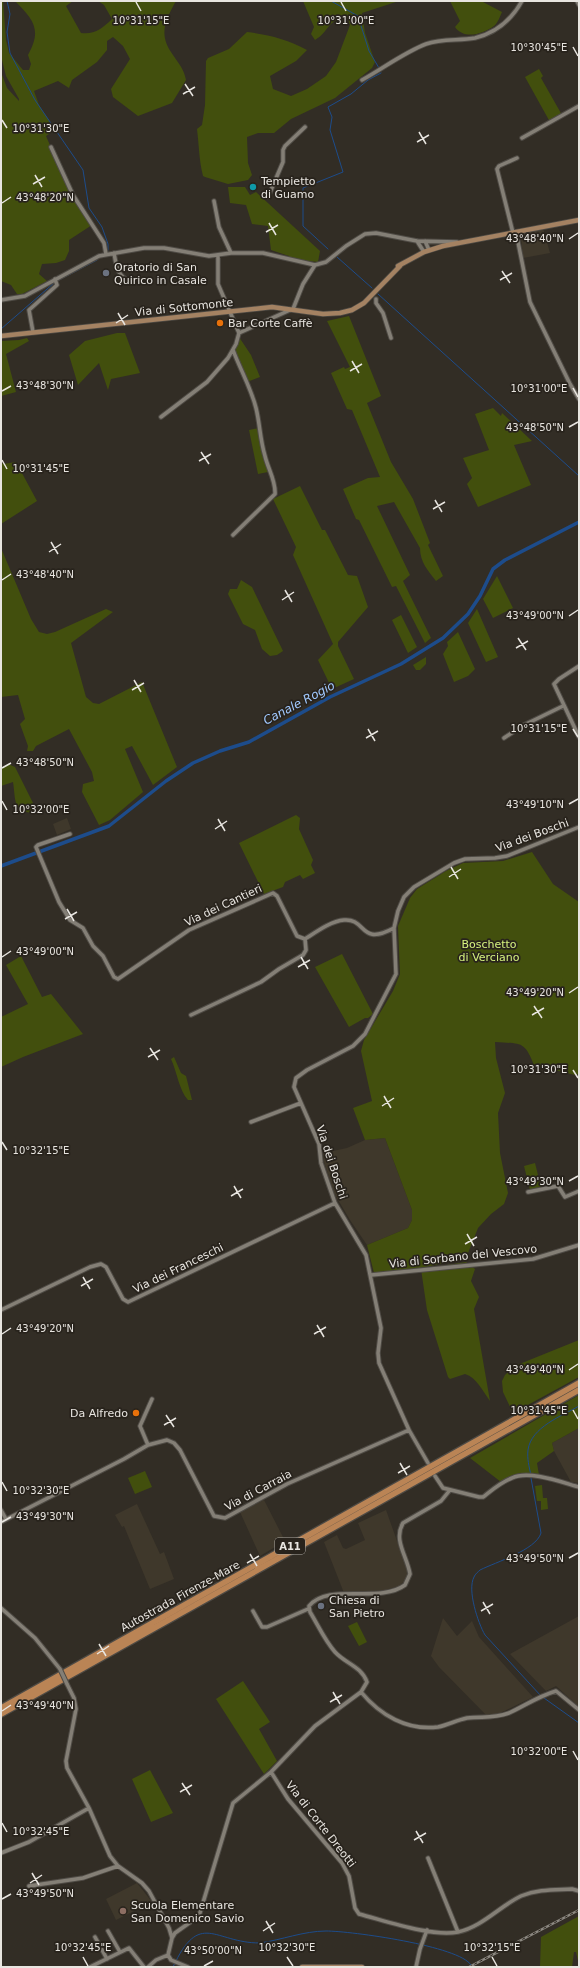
<svg xmlns="http://www.w3.org/2000/svg" width="580" height="1968" font-family="'DejaVu Sans',sans-serif">
	<rect width="100%" height="100%" fill="#322d25"/>
	<path fill="#3f382b" d="M543,228L550,253L523,258L521,236L523,233Z
		M67,818L71,829L57,835L53,824Z
		M385,1138L412,1210V1220L408,1228L367,1245L350,1220L334,1193L324,1162L323,1153L347,1148L365,1140Z
		M579,1428V1483L571,1482L554,1451L552,1443Z
		M264,1500L285,1541L260,1556L240,1512Z
		M137,1504L160,1554L164,1552L174,1579L150,1589L124,1526L122,1527L115,1515Z
		M386,1510L408,1572L406,1580L399,1586L386,1590L344,1593L324,1542L337,1535L343,1548L346,1549L365,1540L358,1523Z
		M579,1616V1707L556,1686L546,1691L510,1654Z
		M443,1618L457,1636L472,1621L479,1637L533,1697L496,1715L488,1717L439,1667L431,1656Z
		M137,1883L152,1902L116,1920L106,1899Z"/>
	<path fill="#424f0d" d="M1,1H3L6,40L9,53L23,70H29L31,64L28,55C42,30 34,20 15,1H73L66,6L81,33C94,35 103,28 112,19L104,5L98,1H176C165,21 158,35 173,55C179,64 184,69 186,80L172,103L138,116L113,97L111,89L130,59L123,46L113,37L107,41V50L97,62L72,80L69,88L58,81L34,91L39,105L55,130L46,136L72,196L92,225L69,240V251L65,260L56,263L42,264L39,274L47,281L22,294H17L11,285L1,281V72L7,88L19,101V99L6,76L1,56Z
		M303,1H399L362,13L365,33L375,62L372,68L335,98L291,119L274,133H258L247,137L248,163L252,175L248,180L228,184L205,177L203,176C199,160 199,145 197,129L202,125L205,105L206,61L208,58L229,49L247,32C270,35 286,39 307,50L296,61L270,76L273,89L291,96L307,89L326,76L336,62L350,25L347,16C325,22 330,31 315,40L311,34L314,27Z
		M450,1H483V2L502,12C500,16 498,23 494,26C483,34 464,40 455,27L460,21Z
		M539,69L543,76L541,78L562,115L550,122L525,77Z
		M228,187H245L250,195L256,192L320,251L318,262L290,259L289,256L271,250L268,226L252,224L246,205L230,203Z
		M349,316L381,396L367,403L391,462L413,499L430,543L428,545L443,576L436,581C428,571 420,562 420,548L394,502L377,506L410,575L403,581L431,638L425,643L396,586L392,587L359,520L356,519L343,489L368,478L380,477L352,410L347,409L331,373L344,367L345,369L350,367L327,321Z
		M117,333H125L140,373L111,379L108,390L99,363L78,385L69,355L85,341Z
		M239,337L251,355L260,377L247,382L234,352Z
		M27,338L29,341L6,354L16,392L1,396V341L19,340Z
		M493,408L501,416L502,413L532,441L514,445L531,485L478,507L467,484L472,478L463,458L489,450L475,414Z
		M259,428L268,472L258,474L249,430Z
		M1,462L3,464L16,462L37,501L1,524Z
		M300,486L322,530H325L348,575L357,576L368,607L338,642V646L354,679L332,689L318,660L333,644L293,555L296,547L273,499Z
		M1,548L31,619L39,632L47,634L55,632L106,609L113,612L71,643L86,697L93,703L99,704L142,682L177,767L153,785L132,746L125,749L143,792L110,820L99,825L82,792L83,784L94,781L92,772L69,729L36,746L33,751H27L28,746L20,724L25,719L18,695L1,697Z
		M497,576L513,608L493,618L483,599Z
		M241,580L252,587L283,651L277,655L270,656L262,649L255,630L243,624L228,594L230,589H237Z
		M477,609L498,657L486,662L468,623Z
		M401,615L417,647L408,653L392,620Z
		M458,632L475,669L468,676L454,682L443,654L448,646L447,642Z
		M426,657V664L420,670H416L413,665Z
		M8,764L15,767L34,805L35,810L34,813C12,812 16,800 13,782L1,786V768Z
		M296,815L300,818L299,829L313,860L311,865L315,873L303,879L300,875L285,882L283,887L264,894L239,843Z
		M532,852L553,884L579,902V1074L575,1075L534,1065C524,1040 521,1044 495,1042L496,1058L505,1093L498,1113L500,1153L508,1193L504,1204L491,1214L478,1228L466,1258L421,1268L374,1273L367,1245L408,1228L412,1220V1210L385,1138L365,1140L353,1108L372,1101L361,1051L364,1040L393,991L400,974L398,926L410,898L417,889L446,871L463,863L503,861Z
		M342,954L373,1014L368,1018H365L349,1027L315,967Z
		M21,956L42,997L51,994L83,1034L23,1057L1,1067V1017L28,1004L6,965Z
		M174,1057L181,1073L186,1076L192,1100H188C179,1090 177,1072 171,1059Z
		M535,1163L541,1187L530,1190L524,1166Z
		M466,1262L475,1269L471,1281L479,1297L474,1309L490,1401C482,1390 477,1378 465,1374L450,1379L448,1377L427,1310L421,1269Z
		M579,1340V1377L513,1413L503,1392L502,1381L505,1375L517,1365Z
		M579,1395V1428L552,1443L554,1451L537,1463L539,1475L522,1473L501,1482L470,1458Z
		M145,1471L152,1487L135,1494L128,1478Z
		M542,1485L543,1498H547L548,1509L541,1510V1501H537L535,1486Z
		M357,1622L367,1642L359,1646L348,1626Z
		M243,1681L270,1722L259,1729L277,1761L264,1774L216,1699Z
		M150,1770L173,1813L151,1822L132,1779Z
		M579,1916V1965L576,1952H574L572,1967H540L541,1937Z"/>
	<g fill="none" stroke-linecap="round" stroke-linejoin="round">
		<path stroke="#1d4c8b" stroke-width="1" d="M7,1L10,14L7,32L10,53L35,100L83,170L89,208L102,227L108,244V250
			M331,1L358,16L369,51L379,68
			M328,249L303,226V188L343,172L330,130L332,117L328,107L351,94L368,80L381,73
			M337,257L372,288
			M57,281L97,260
			M378,294L579,476
			M1,329L54,283
			M531,1475C529,1467 527,1458 528,1450C531,1427 562,1416 579,1406
			M531,1478L541,1533C536,1550 496,1562 480,1570C478,1572 475,1574 474,1577C467,1590 478,1623 485,1635L541,1696
			M544,1698L579,1723
			M173,1967C200,1909 214,1943 260,1943C281,1940 304,1931 326,1931C351,1931 460,1946 471,1965"/>
		<path stroke="#1d4c8b" stroke-width="3.5" d="M1,866L109,826L166,781L193,763L220,751L249,742L330,697L401,664L443,638L468,614L480,596L493,569L505,560L579,522"/>
		<defs>
			<path id="minor" d="M577,1L579,5
				M362,80C382,69 405,52 426,44C442,38 459,41 475,38C496,33 512,19 522,1
				M522,138L579,106
				M51,147L73,195L104,243L106,254
				M268,197L283,162V150L285,146L305,127
				M214,201L219,227L231,253
				M516,232L530,302L570,384L579,399
				M513,233L497,169L499,166L517,158
				M417,241L424,252
				M425,241L429,250
				M114,253C116,264 117,277 130,281
				M376,299V303L383,313L391,338
				M1,300L25,296L99,256L144,248H164L209,256L231,253H263L315,265L326,262L346,246L365,234L376,233L417,241L457,242
				M293,309L303,284L315,265
				M33,332L29,310L57,285L55,279
				M239,333L290,310
				M161,417L207,382L228,358L236,344L239,333L218,284V255
				M233,535L275,494C276,481 268,469 265,456C260,440 260,424 256,408C251,388 240,369 233,350
				M579,666L559,679L554,684L579,737
				M504,738L522,726L563,706
				M70,834L38,845L36,847L59,902L70,920L83,928L93,946L103,956L114,977L118,979L189,930L273,893L277,896L297,936L305,939C316,932 331,921 344,920C367,918 359,947 394,928
				M191,1015L261,982L279,969L303,955L306,950L305,939
				M251,1122L301,1103
				M528,1192L558,1186L565,1197L579,1191
				M371,1275L533,1259L579,1245
				M1,1310L90,1267L101,1264L106,1267L123,1299L128,1302L335,1203
				M148,1445L140,1426L152,1399
				M428,1463L409,1430L379,1363L378,1353L381,1328L366,1255L335,1203L321,1163L319,1144L294,1087L296,1078L307,1070L353,1046L365,1034L396,974L394,928L398,911L404,897L414,887L454,863L465,859L495,858L507,856L579,827
				M435,1476L443,1488L479,1497H483C492,1490 501,1482 512,1478C529,1470 561,1482 579,1487
				M1,1510L6,1519
				M1,1522L124,1459L148,1445L167,1440L174,1443L180,1450L214,1516L225,1518L287,1484L409,1430
				M1,1608L35,1638L60,1669
				M253,1611L262,1627H267L308,1609
				M67,1684L74,1698L76,1709L66,1761L67,1768L89,1808L110,1856L118,1866L142,1883L149,1891L169,1928L172,1938
				M361,1692C380,1715 407,1731 438,1727C448,1725 457,1720 467,1718C483,1716 492,1719 509,1713C524,1706 539,1696 556,1691L579,1710
				M271,1772L288,1799L342,1863L349,1876L355,1908L359,1914C386,1921 431,1937 458,1932C482,1927 500,1906 521,1896C538,1889 555,1890 572,1889L579,1891
				M1,1853L29,1842L89,1808
				M428,1858L458,1932
				M29,1886L83,1878L118,1866
				M108,1931L120,1952
				M95,1937L107,1959
				M168,1955L172,1938L175,1933L199,1916L233,1803L271,1772L315,1726L361,1692L367,1682C361,1666 346,1664 335,1652C325,1641 318,1625 310,1612L309,1606C329,1582 379,1604 405,1585L410,1574C407,1556 393,1540 403,1523L441,1501L450,1490
				M168,1955L171,1960L188,1967
				M90,1967L129,1948L144,1967
				M148,1967L156,1960L168,1955
				M416,1967L420,1949L427,1930"/>
			<path id="major" d="M398,266L424,252L443,246L579,220
				M1,336L272,307L323,314L340,313L352,310L364,303L400,266
				M302,1967H362"/>
			<path id="highway" d="M1,1708L579,1383
				M1,1714L579,1390"/>
		</defs>
		<use href="#minor" stroke="#4f4b45" stroke-width="5.5"/>
		<use href="#major" stroke="#4f4b45" stroke-width="6"/>
		<use href="#highway" stroke="#4f4b45" stroke-width="8"/>
		<use href="#minor" stroke="#847f76" stroke-width="3.5"/>
		<use href="#major" stroke="#a48262" stroke-width="4.5"/>
		<use href="#highway" stroke="#ba8455" stroke-width="5.5"/>
		<defs>
			<path id="rail" d="M469,1967L579,1910"/>
		</defs>
		<use href="#rail" stroke="#8c8881" stroke-width="2.5"/>
		<use href="#rail" stroke="#28231c" stroke-width="1" stroke-dasharray="3" stroke-linecap="butt"/>
		<defs>
			<path id="minor-bridge" d="M60,1669L67,1684"/>
		</defs>
		<use href="#minor-bridge" stroke="#4f4b45" stroke-width="5.5" stroke-linecap="butt"/>
		<use href="#minor-bridge" stroke="#847f76" stroke-width="3.5"/>
	</g>
	<path fill="none" stroke="#e8e5e0" stroke-width="1.5" d="M136,2L141,11M341,2L346,11M573,47L578,56M185,84L193,96M183,94L195,87M2,120L7,128M419,132L426,144M417,142L429,135M35,175L42,187M33,184L45,177M2,203L11,197M269,223L276,235M266,232L278,225M569,239L578,233M502,271L510,283M500,280L512,273M118,313L125,325M116,323L128,315M352,361L359,373M350,371L362,364M573,388L578,397M2,391L11,386M569,427L578,422M201,452L209,464M2,460L7,469M199,461L211,454M435,500L442,512M433,509L445,502M51,542L58,554M49,552L61,544M2,580L11,574M285,590L292,602M282,600L294,592M569,616L578,610M518,638L526,650M516,648L528,641M134,680L141,692M132,690L144,683M368,729L375,741M573,729L578,737M366,738L378,731M2,768L11,763M2,801L7,810M569,804L578,799M218,819L225,831M215,829L227,821M451,867L458,879M449,877L461,869M67,909L74,921M65,919L77,912M2,957L11,951M301,957L308,969M298,967L310,960M569,993L578,987M534,1006L542,1018M532,1015L544,1008M150,1048L158,1060M148,1057L160,1050M573,1070L578,1078M384,1096L391,1108M382,1106L394,1098M2,1142L7,1150M569,1181L578,1176M234,1186L241,1198M231,1196L243,1189M467,1234L474,1246M465,1244L477,1237M83,1277L90,1289M81,1286L93,1279M317,1325L324,1337M2,1334L11,1328M314,1334L326,1327M569,1370L578,1364M573,1410L578,1419M166,1415L174,1427M164,1425L176,1418M400,1463L407,1475M398,1473L410,1466M2,1482L7,1491M2,1522L11,1517M250,1554L257,1566M569,1558L578,1553M247,1563L259,1556M483,1602L490,1614M481,1611L493,1604M99,1644L106,1656M97,1654L109,1646M333,1692L340,1704M330,1702L342,1695M2,1711L11,1705M573,1751L578,1760M182,1783L190,1795M180,1792L192,1785M2,1823L7,1832M416,1831L423,1843M414,1840L426,1833M32,1873L39,1885M30,1883L42,1875M2,1899L11,1894M266,1921L273,1933M263,1931L275,1923M83,1957L88,1966M287,1957L293,1966M492,1957L497,1966M204,1966L213,1961"/>
	<circle fill="#0f9aa8" stroke="#28231c" stroke-width="1.5" cx="253" cy="187" r="4"/>
	<g fill="#6b7280" stroke="#28231c" stroke-width="1.5">
		<circle cx="106" cy="273" r="4"/>
		<circle cx="321" cy="1606" r="4"/>
	</g>
	<g fill="#e8710a" stroke="#28231c" stroke-width="1.5">
		<circle cx="220" cy="323" r="4"/>
		<circle cx="136" cy="1413" r="4"/>
	</g>
	<circle fill="#8d6e63" stroke="#28231c" stroke-width="1.5" cx="123" cy="1911" r="4"/>
	<g text-anchor="middle" stroke-width="3.5" stroke-linejoin="round" paint-order="stroke">
		<rect fill="#28231c" stroke="#aeaba5" stroke-width="1" x="275" y="1538" width="30" height="16" rx="3"/>
		<g font-size="10" font-weight="bold" fill="#e8e5e0">
			<text x="290" y="1550">A11</text>
		</g>
		<g font-size="11" fill="#e8e5e0" stroke="#28231c" text-anchor="start">
			<text x="261" y="185">Tempietto<tspan x="261" dy="13">di Guamo</tspan></text>
			<text x="114" y="271">Oratorio di San<tspan x="114" dy="13">Quirico in Casale</tspan></text>
			<text x="228" y="327">Bar Corte Caffè</text>
			<text x="128" y="1417" text-anchor="end">Da Alfredo</text>
			<text x="329" y="1604">Chiesa di<tspan x="329" dy="13">San Pietro</tspan></text>
			<text x="131" y="1909">Scuola Elementare<tspan x="131" dy="13">San Domenico Savio</tspan></text>
		</g>
		<g font-size="11" fill="#e8e5e0" stroke="#28231c">
			<text transform="translate(184 307) rotate(-6)" y="4">Via di Sottomonte</text>
			<text transform="translate(532 835) rotate(-20)" y="4">Via dei Boschi</text>
			<text transform="translate(223 905) rotate(-25)" y="4">Via dei Cantieri</text>
			<text transform="translate(332 1162) rotate(72)" y="4">Via dei Boschi</text>
			<text transform="translate(463 1256) rotate(-6)" y="4">Via di Sorbano del Vescovo</text>
			<text transform="translate(178 1268) rotate(-26)" y="4">Via dei Franceschi</text>
			<text transform="translate(258 1490) rotate(-28)" y="4">Via di Carraia</text>
			<text transform="translate(180 1596) rotate(-29)" y="4">Autostrada Firenze-Mare</text>
			<text transform="translate(321 1824) rotate(52)" y="4">Via di Corte Dreotti</text>
		</g>
		<g font-size="11" fill="#d5f27e" stroke="#28231c">
			<text x="489" y="948">Boschetto<tspan x="489" dy="13">di Verciano</tspan></text>
		</g>
		<g font-size="12" font-style="italic" fill="#a1c9ff" stroke="#28231c">
			<text transform="translate(299 703) rotate(-28)" y="4">Canale Rogio</text>
		</g>
	</g>
	<g font-size="10" text-anchor="middle" fill="#e8e5e0" stroke="#28231c" stroke-width="3.5" stroke-linejoin="round" paint-order="stroke">
		<text x="141" y="24">10°31'15"E</text>
		<text x="346" y="24">10°31'00"E</text>
		<text x="539" y="51">10°30'45"E</text>
		<text x="41" y="132">10°31'30"E</text>
		<text x="45" y="201">43°48'20"N</text>
		<text x="535" y="242">43°48'40"N</text>
		<text x="45" y="389">43°48'30"N</text>
		<text x="539" y="392">10°31'00"E</text>
		<text x="535" y="431">43°48'50"N</text>
		<text x="41" y="472">10°31'45"E</text>
		<text x="45" y="578">43°48'40"N</text>
		<text x="535" y="619">43°49'00"N</text>
		<text x="539" y="732">10°31'15"E</text>
		<text x="45" y="766">43°48'50"N</text>
		<text x="535" y="808">43°49'10"N</text>
		<text x="41" y="813">10°32'00"E</text>
		<text x="45" y="955">43°49'00"N</text>
		<text x="535" y="996">43°49'20"N</text>
		<text x="539" y="1073">10°31'30"E</text>
		<text x="41" y="1154">10°32'15"E</text>
		<text x="535" y="1185">43°49'30"N</text>
		<text x="45" y="1332">43°49'20"N</text>
		<text x="535" y="1373">43°49'40"N</text>
		<text x="539" y="1414">10°31'45"E</text>
		<text x="41" y="1494">10°32'30"E</text>
		<text x="45" y="1520">43°49'30"N</text>
		<text x="535" y="1562">43°49'50"N</text>
		<text x="45" y="1709">43°49'40"N</text>
		<text x="539" y="1755">10°32'00"E</text>
		<text x="41" y="1835">10°32'45"E</text>
		<text x="45" y="1897">43°49'50"N</text>
		<text x="83" y="1951">10°32'45"E</text>
		<text x="287" y="1951">10°32'30"E</text>
		<text x="492" y="1951">10°32'15"E</text>
		<text x="213" y="1954">43°50'00"N</text>
	</g>
	<rect width="580" height="1968" fill="none" stroke="#e8e5e0" stroke-width="4"/>
</svg>
